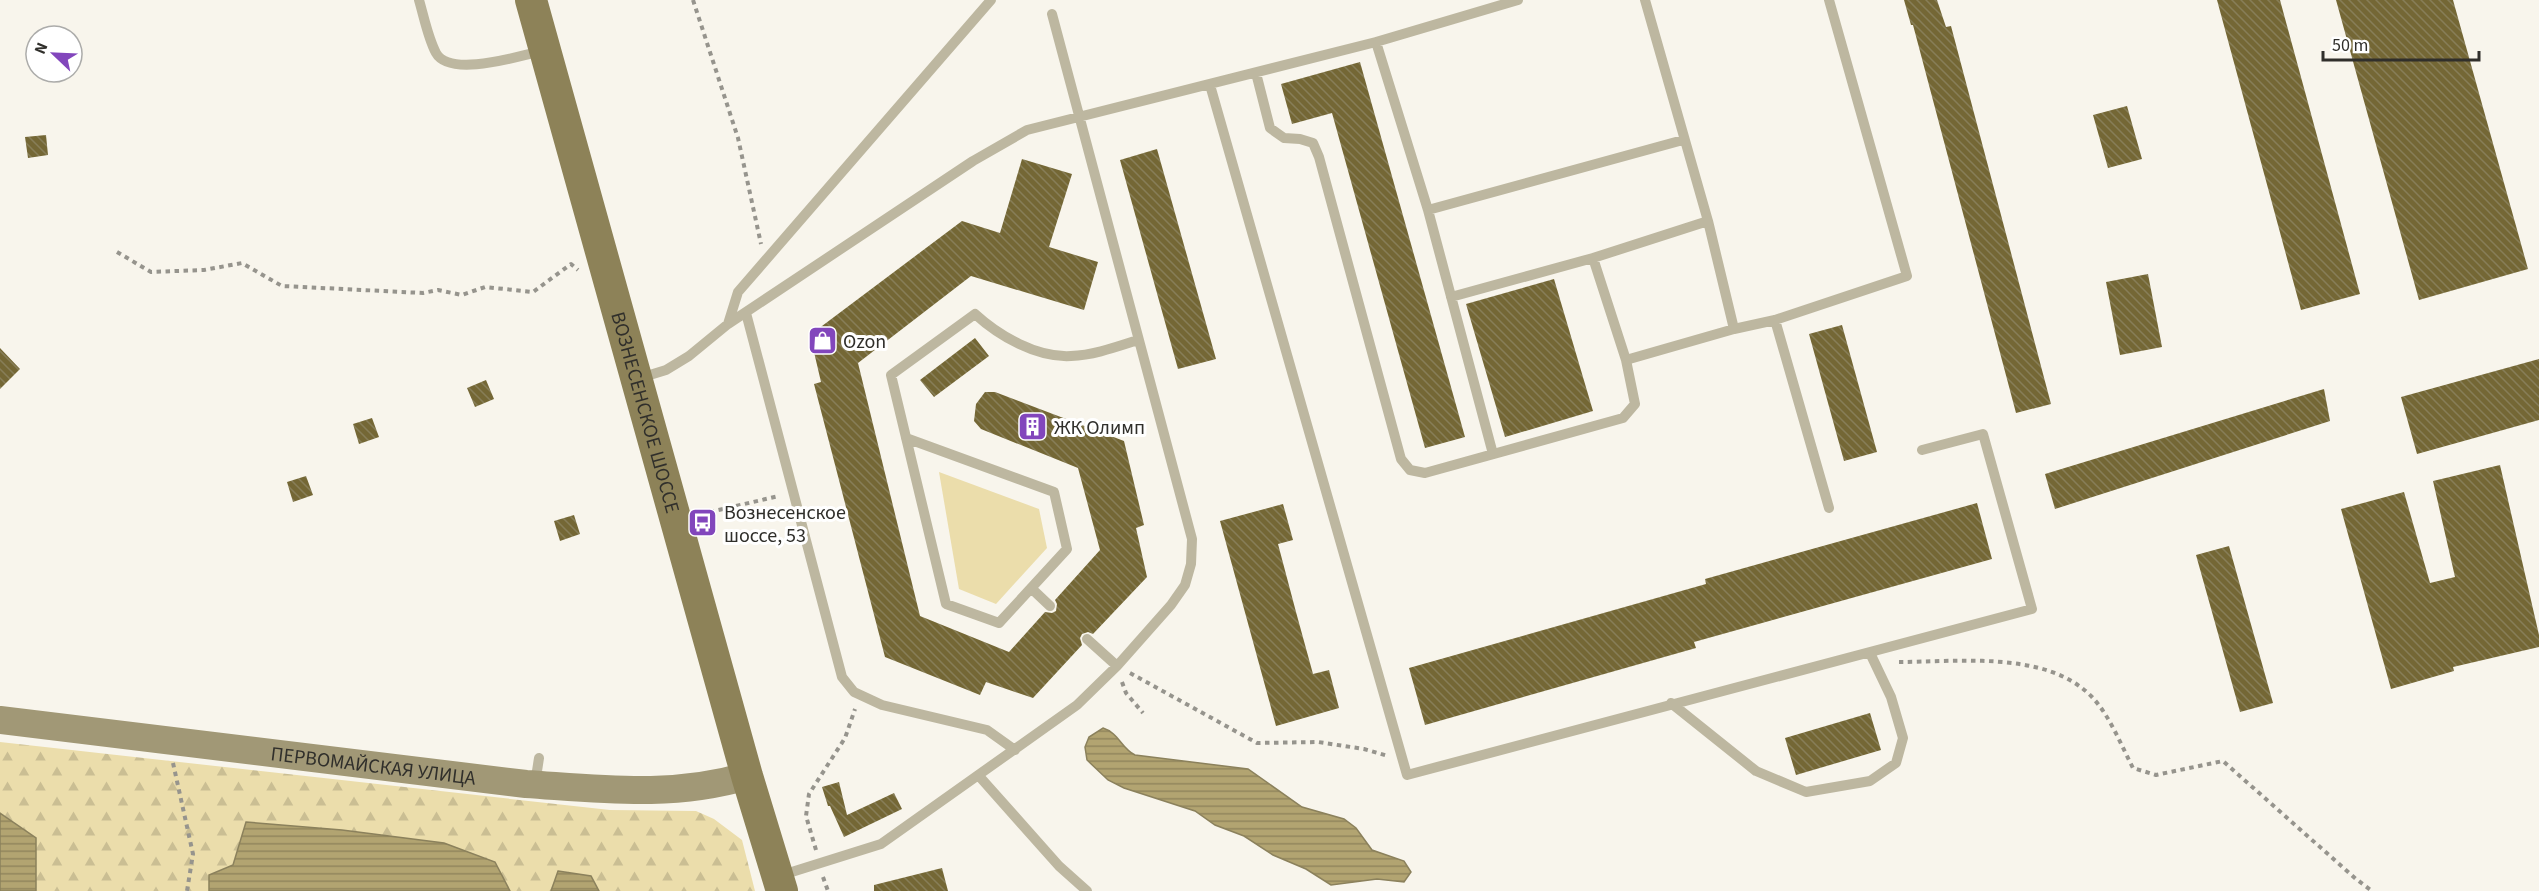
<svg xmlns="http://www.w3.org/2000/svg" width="2539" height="891" font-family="'Source Sans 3',sans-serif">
	<defs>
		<pattern id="forest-firs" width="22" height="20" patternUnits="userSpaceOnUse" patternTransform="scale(1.5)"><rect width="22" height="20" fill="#ebddab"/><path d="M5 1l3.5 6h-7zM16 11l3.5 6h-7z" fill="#cabe93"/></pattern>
		<pattern id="water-rules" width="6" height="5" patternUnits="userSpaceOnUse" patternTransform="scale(1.5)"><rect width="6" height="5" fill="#b2a471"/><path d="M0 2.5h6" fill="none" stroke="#91865d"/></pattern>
		<pattern id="building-back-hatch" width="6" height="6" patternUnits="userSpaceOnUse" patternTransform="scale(1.5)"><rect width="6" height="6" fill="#746735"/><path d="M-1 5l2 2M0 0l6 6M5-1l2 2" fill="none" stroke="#877e58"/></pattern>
	</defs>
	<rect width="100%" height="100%" fill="#f8f5ec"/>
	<path fill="#ebddab" d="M939,472L1039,509L1047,548L996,604L959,589Z"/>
	<path fill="url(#forest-firs)" d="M0,742L610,810L696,811L714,819L742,840L755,891H599L591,876L559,871L551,891H510L495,862L246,822L233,865L209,875V891H36V838L0,813Z"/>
	<path fill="url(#water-rules)" stroke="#8b815c" stroke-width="1.5" d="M1103,728C1119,733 1121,748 1135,755L1248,769L1302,807L1344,819L1356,828L1372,850L1404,861L1411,872L1404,882L1377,879L1331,885L1306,869L1273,855L1244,836L1215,825L1195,811L1124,788L1108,780L1087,760L1085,747L1089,737Z
		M0,813L36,838V891H0Z
		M246,822L342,830L444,843L495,862L510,891H209V875L233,865Z
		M558,871L591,876L599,891H551Z"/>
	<path fill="url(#building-back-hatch)" d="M1904,0H1937L1946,27L1951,26L2051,404L2016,413L1913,25H1911Z
		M2217,0H2280L2360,294L2301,310Z
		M2336,0H2453L2528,269L2419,300Z
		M1360,62L1465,437L1425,448L1332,113L1292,124L1281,84Z
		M2127,106L2142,159L2108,168L2093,115Z
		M46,135L48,155L28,158L25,137Z
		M1157,149L1216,359L1178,369L1120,160Z
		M1022,159L1072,174L1049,247L1098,262L1084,310L971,276L858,363L920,616L1009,652L1045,612L1052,613L1056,611L1057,604L1055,600L1100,550L1078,468L981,429L974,421L976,404L985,392H995L1124,441L1144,525L1136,528L1147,577L1093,634L1088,632L1082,634L1080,638L1082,645L1033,698L986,682L980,695L885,657L814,384L821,382L810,335L962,221L1000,233Z
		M2148,274L2162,347L2120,355L2106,282Z
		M1554,279L1593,411L1505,437L1466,304Z
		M1842,325L1877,452L1844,461L1809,334Z
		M975,338L989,356L934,397L920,380Z
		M0,348L20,369L0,389Z
		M2539,359V420L2417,454L2401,397Z
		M486,380L494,399L475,407L467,388Z
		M2324,389L2330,421L2055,509L2045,474Z
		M372,418L379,437L359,444L353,424Z
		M2500,465L2539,635V647L2453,667L2454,671L2391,689L2341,509L2404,492L2430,583L2455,577L2433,481Z
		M306,476L313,495L293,502L287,482Z
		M1977,503L1992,559L1694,642L1696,648L1425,725L1409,668L1706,584L1705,579Z
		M1283,504L1293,540L1278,544L1296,612L1313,674L1329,670L1339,708L1276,726L1220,521Z
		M574,515L580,534L560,541L554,521Z
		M2229,546L2273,703L2240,712L2196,555Z
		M1870,713L1881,750L1796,775L1785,738Z
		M839,782L847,815L894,793L902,809L844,837L830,806H828L822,787Z
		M942,868L948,891H874V885Z"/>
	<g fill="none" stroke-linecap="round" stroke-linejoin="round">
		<path stroke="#96948d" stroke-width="4" stroke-dasharray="4.5 4.5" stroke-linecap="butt" d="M693,0L738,138L761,244
			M117,252L151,272L204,270L242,263L282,286L423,293L438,290L462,295L485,287L533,292L571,264L578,270
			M701,514L779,496
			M1899,662C1958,662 2047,650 2092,697C2110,716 2121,745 2133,768L2156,775L2223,761L2356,879L2372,891
			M1130,673L1257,743L1318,742L1364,749L1388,756
			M1122,682L1126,693L1143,713
			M173,763L193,854L187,891
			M816,850L806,816L809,794L845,738L855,709
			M823,877L828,891"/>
		<path stroke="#bdb7a0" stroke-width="10" d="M419,0C424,17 428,38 436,53C450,78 519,56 542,51
			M1645,0L1708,221L1734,329
			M1376,42L1428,210L1493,454
			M1256,73L1270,128L1284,138L1300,139L1313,143L1319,157L1401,459L1410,470L1425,473L1623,418L1635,404L1626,360L1593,258
			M1210,85L1407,775L2032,609L1983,434L1922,450
			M1428,210L1683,140
			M1451,297L1593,258L1708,221
			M746,313L842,677L854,692L882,705L987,730L1015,750
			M1775,320L1829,508
			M728,324L738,292L991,0
			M1626,360L1734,329L1775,320L1907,276L1829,0
			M640,378L666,370L689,356L728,324L973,161L1027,130L1376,42L1518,0
			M906,438L1054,492L1067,549L999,623L946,604L891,375L975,314C999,336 1037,358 1071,356C1094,355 1116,347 1138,340
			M1031,588L1050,606
			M1087,639L1117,666
			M1671,703L1756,771L1806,792L1870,781L1896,763L1903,738L1891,697L1870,653
			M979,776L1059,866L1087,891
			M535,784L539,758
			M779,876L881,844L1077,705L1117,666L1171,605L1185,585L1191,564L1192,539L1052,14"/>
		<path stroke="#a19876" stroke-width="28" id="s1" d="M0,720L526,784C603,789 672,798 747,776"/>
		<path stroke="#8d8258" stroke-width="32" id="s2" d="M531,0L747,776L782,891"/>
	</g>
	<defs>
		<symbol id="shop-square" viewBox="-11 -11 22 22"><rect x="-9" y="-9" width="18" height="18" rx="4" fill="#8246bc" stroke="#fff"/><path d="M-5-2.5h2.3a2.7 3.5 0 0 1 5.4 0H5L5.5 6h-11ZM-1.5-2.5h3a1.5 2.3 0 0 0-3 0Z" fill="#fff"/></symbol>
		<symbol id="building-square" viewBox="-11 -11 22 22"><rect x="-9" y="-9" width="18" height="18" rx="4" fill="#8246bc" stroke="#fff"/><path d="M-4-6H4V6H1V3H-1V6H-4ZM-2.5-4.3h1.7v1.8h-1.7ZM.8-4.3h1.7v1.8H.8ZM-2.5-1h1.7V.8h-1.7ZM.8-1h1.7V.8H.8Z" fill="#fff"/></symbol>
		<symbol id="bus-square" viewBox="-11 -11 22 22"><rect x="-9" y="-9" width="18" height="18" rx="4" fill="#8246bc" stroke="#fff"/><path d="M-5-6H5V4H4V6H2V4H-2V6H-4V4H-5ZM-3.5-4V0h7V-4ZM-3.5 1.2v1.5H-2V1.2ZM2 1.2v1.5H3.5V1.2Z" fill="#fff"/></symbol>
	</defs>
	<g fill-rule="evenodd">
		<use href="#shop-square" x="806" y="324" width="33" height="33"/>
		<use href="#building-square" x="1016" y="410" width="33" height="33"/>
		<use href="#bus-square" x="686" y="506" width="33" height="33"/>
	</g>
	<g text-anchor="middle" stroke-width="6" stroke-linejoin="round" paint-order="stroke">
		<g font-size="20" fill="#302f2b" stroke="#fff" text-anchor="start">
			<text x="843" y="348">Ozon</text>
			<text x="1054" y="434">ЖК Олимп</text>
			<text x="724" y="519">Вознесенское<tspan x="724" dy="23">шоссе, 53</tspan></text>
		</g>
		<g font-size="20" fill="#302f2b" stroke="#fff">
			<text dy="7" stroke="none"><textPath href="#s2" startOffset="428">ВОЗНЕСЕНСКОЕ ШОССЕ</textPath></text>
			<text dy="7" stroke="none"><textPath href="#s1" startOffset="376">ПЕРВОМАЙСКАЯ УЛИЦА</textPath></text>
		</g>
	</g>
	<g transform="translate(54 54) rotate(293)"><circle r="28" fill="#ffffff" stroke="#acacaa" stroke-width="1.5"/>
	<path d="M0-4.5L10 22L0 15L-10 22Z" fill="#8246bc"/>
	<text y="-9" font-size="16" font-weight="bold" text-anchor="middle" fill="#302f2b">N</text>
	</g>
	<path d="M2323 51v9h156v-9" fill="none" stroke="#302f2b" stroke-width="3"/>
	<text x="2332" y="51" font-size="18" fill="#302f2b" stroke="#ffffff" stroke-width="4.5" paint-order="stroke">50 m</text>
</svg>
